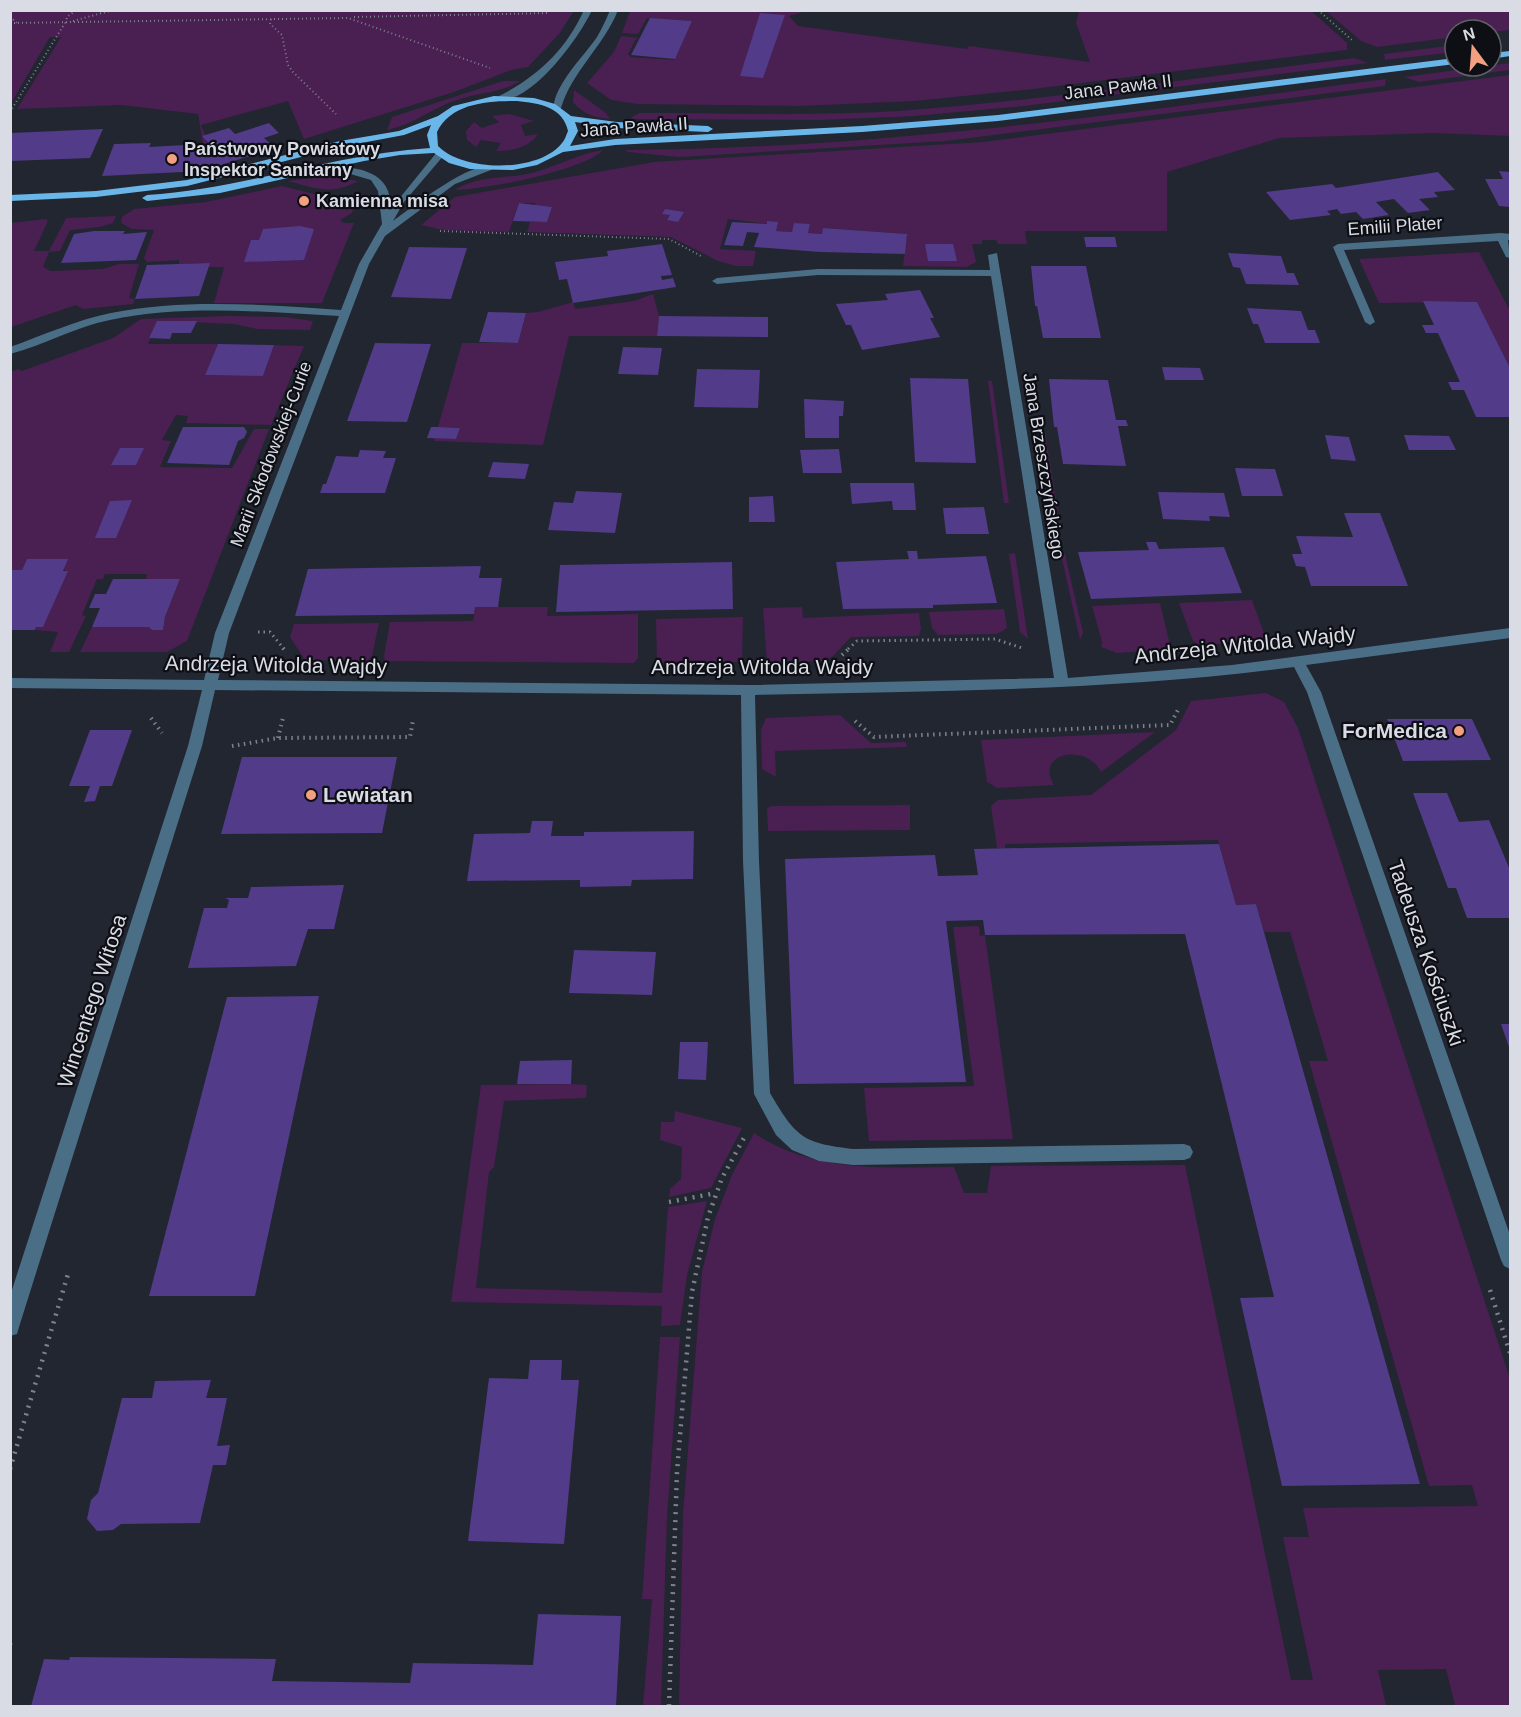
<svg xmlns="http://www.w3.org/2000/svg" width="1521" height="1717" font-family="Helvetica,sans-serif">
	<rect width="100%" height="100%" fill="#212631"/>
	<path fill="#4a1f52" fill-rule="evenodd" d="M1310,10L1347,43V50L1033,89L915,101L799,106L637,104L611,100L587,83L614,52L621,36L640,38L636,39L628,54L631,57L674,60L692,21L647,18L638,34L622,33L630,11H806L789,16L798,26L967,49L969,46L1090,62L1076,23L1079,11Z
		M11,11H574L559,34L528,67L511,70L454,92L304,139L288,101L201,125L208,142L203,144L198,114L121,105L17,109L61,37H50L11,103Z
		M1326,11H1510V30L1491,32V30H1455V37L1377,47L1361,41Z
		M1455,45V52L1385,60L1384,54Z
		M1354,58L1368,63L1024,106L915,116L821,120L629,119L639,113C725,113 812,116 898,111C1050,100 1202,77 1354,58Z
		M1510,63V70L1419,82L1404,77Z
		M1510,75V136L1435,133L1279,138L1167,172V231H1025L1027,244H998L996,240H982V244H972L976,262L967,267L903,266L907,234L824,228L822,234L808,233L810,224L792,232L776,231L768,221L767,224L728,219L720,249L756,251L753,266H736L718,261L671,237L527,232L530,222H547L552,207L535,206V203H519L509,232L443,230L421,225L455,197L654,162L983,142Z
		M1386,79L1385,86L946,141L679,157L628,152L625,150C880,149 1133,112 1386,79Z
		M503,81H520C501,93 479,92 457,100C432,108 415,124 387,130L392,117Z
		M574,90L606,113L610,119C596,118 582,114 573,102Z
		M509,114L534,121L521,125L525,136L538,134C529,148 512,151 496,151L501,143L481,140L476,147L467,140L466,131L474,122L482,128L499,122L492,116Z
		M603,150C585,170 484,190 455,190C478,175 506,179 532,173C557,166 578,154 603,150Z
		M331,176L358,181C330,196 316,188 287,181Z
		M282,186L346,202L354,208L352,213L340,220L344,223H354L322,303H214L224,267H208L209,263L179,264V260L147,262L144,258L154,230L132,229L121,223L122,217L134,209L206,202Z
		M116,216L113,223L100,227L70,230L60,251L49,252L43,267L51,271L103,269L119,264H139L129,298L135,299L133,304L83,309L76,305L11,327V223L46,219L48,221L34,251H49L66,218Z
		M1479,252L1510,311V368L1477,302L1379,303L1359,259Z
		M653,294L659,316L657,336H569L543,445L434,441L435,438L456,439L460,428L438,427L462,343H518L526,313L538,312L573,302L575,309L634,301Z
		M227,316L285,317L313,321L310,330L257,329L234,324L158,321L148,344H218L205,375L263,376L274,345L304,346L271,425L186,423L188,416L176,415L162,440L171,441L160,467L232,468L254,429H269L187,641L167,652H80L92,627H149L152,630H163L165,617L180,580L146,579L147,574H105L103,579H97L82,615L86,616L69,652H50L58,632L35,630L67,571L27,559L22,570H11V372L18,369L22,371L113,338L141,319Z
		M988,381H992L1009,503H1004Z
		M1040,432H1045L1060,524H1055Z
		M1015,553L1028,639L1020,632L1009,554Z
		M1061,554H1065L1083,633L1080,640Z
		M1252,600L1266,639L1201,646L1193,641L1179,603Z
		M1160,603L1171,649L1117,653L1101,647L1102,642L1092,606Z
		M475,607H548L547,616L638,614V658L634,663L385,661L384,656L390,622L473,621Z
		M802,607L803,618L919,613L921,629L919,636L851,637L833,656L824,661L767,663L763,608Z
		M1004,609L1007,628L997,634L938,635L932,628L929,612Z
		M743,617L742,662L657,663L656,619Z
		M379,623L372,656L368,661L305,660L290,637L294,624Z
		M1266,693L1284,702L1298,728L1510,1379V1706H679L683,1513L702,1272L715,1219L732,1175L754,1133C815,1174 884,1167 954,1167L964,1193H987L991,1166L1185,1165L1291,1680H1313L1283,1537H1309L1303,1508L1478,1506L1472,1485L1429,1486L1309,1061H1328L1290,932H1264L1256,904L1236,905L1218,840L1005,844V848H997L991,806L998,800L1091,795L1176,730L1191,701ZM1446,1669L1455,1705H1386L1378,1670Z
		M840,715L871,743L906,742L907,747L775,751L776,777L762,769L761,730L766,718Z
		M1155,732L1101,772C1087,743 1034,752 1054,785L997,788L987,782L981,740Z
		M910,805V830L768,831L767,808L772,806Z
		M979,926L980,936L985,935L1013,1139L869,1141L864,1088L974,1086L953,927Z
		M571,1084L587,1085L586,1098L504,1101L494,1167L489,1172L476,1288L662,1293L668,1207L707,1201L687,1275L680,1325L661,1326L662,1306L451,1302L481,1085Z
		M675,1111L742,1128L711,1188L669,1197L670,1189L681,1179L682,1147L660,1140L661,1122H674Z
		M660,1337H680L667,1517L661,1706H643L652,1599H642Z"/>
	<path fill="#523b88" d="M760,13L785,15L763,78L740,76Z
		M650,18L692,21L675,59L631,55Z
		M269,123L279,133L264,138L275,148L202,171L102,176L114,144L151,143L149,147L203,144L208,142L202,136L229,128L235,134Z
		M103,129L90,158L10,161V133Z
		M1499,171L1510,172V207L1499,206L1485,179H1503Z
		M1438,172L1455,190L1434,192L1438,197L1419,199L1430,210L1408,213L1394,199L1376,202L1389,215L1363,219L1356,212L1341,214L1337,209L1327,211L1331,215L1290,220L1266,192L1332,184L1336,188Z
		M519,203L552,207L547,222L513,221Z
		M665,209L684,212L678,222L667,220L670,215L662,214Z
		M767,221L778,222L776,231L792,232L794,223L810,224L808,233L822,234L823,228L907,234L905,254L820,252L754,247L759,233L747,232L743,246L724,245L732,222L767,224Z
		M300,226L314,229L304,260L244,262L251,240H259L263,229Z
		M94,231H125L123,234L147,232L136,260L61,263L74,234Z
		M1084,237H1115L1117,247H1086Z
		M662,244L672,275L661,276L662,280L673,278L676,287L573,303L567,279L559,280L555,262L608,256L607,251Z
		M925,244H953L957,261H928Z
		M409,247L467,248L451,299L391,297Z
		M1228,253L1281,256L1287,273H1294L1299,285L1246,284L1240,268L1233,267Z
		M210,263L199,296L135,299L147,265Z
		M1031,266H1086L1101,338H1043L1037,306H1035Z
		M920,290L934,318H930L940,337L862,350L851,325H846L836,304L888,300L885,294Z
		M1423,301L1477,302L1510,368V417H1476L1464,390H1452L1448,382H1460L1438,333H1426L1422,325H1434Z
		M1247,308L1301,311L1308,330H1315L1320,343H1265L1258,324H1253Z
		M488,312L526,313L518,343L479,342Z
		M659,316L768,317V337L657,336Z
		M157,321H197L191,333H172L170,339L149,338Z
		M375,343L431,344L407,422L347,421Z
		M218,344L274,345L263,376L205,375Z
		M623,347L662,348L658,375L618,374Z
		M1162,367L1200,368L1204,380H1165Z
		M697,369L760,370L758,408L694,407Z
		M910,378L968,379L976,463L915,462Z
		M1049,379L1108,380L1116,420H1126L1128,426H1118L1126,466L1063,464L1057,427H1054Z
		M804,399L844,401L843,416H839V438H805Z
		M183,427H244L247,432L244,438L238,441L229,465L167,463Z
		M431,427H438L460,428L456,439L427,438Z
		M1325,435L1349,437L1356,461L1331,459Z
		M1404,435L1449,436L1456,450H1409Z
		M120,448H144L136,465H111Z
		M839,449L842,473H803L800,450Z
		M360,450L386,451L383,458H396L385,493H320L323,484H326L336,456L358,457Z
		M493,462L529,464L525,479L488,477Z
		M1235,468L1275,469L1283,496H1242Z
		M850,483H914L916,510H893L892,501L852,504Z
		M576,491L622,493L615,533L548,530L554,502L573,503Z
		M1158,492L1224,493L1230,517L1209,516L1210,521L1163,519Z
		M773,496L775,522H749V497Z
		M132,500L116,538H95L110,501Z
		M984,507L989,534H946L943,508Z
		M1344,513H1380L1408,586H1311L1305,567L1296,566L1292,554H1302L1296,536L1353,537Z
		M1146,542H1156L1159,549L1224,547L1242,593L1091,599L1078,552L1149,550Z
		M907,551H917L918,559L986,556L997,603L933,605V608L843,609L836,562L909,559Z
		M27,559H68L63,571H68L43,627H36L35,630H10V570H22Z
		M732,562L733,609L556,612L560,565Z
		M481,566L479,578H502L498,607H475L474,614L295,616L308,569Z
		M113,579H180L165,617L163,630H152L149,627H92L100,608H89L95,594H106Z
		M1387,719H1472L1491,760L1403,761Z
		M90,730H132L112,786H100L95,801L84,802L90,786H69Z
		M242,757H397L382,833L221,834Z
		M1413,793H1447L1459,822L1489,820L1510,870V918H1467L1456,888H1448Z
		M532,821H553L551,836H584V832L694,831L693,879L632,880L631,886L580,887V880L467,881L474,834L530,833Z
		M1219,844L1236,905L1256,904L1420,1484L1282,1486L1240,1298L1274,1297L1185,934L985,935L983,920L946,921L966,1082L794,1084L785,859L935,855L938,876L978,875L974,849Z
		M344,885L334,929H308L296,966L188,968L204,908H227L229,900L225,898H248L251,887Z
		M574,950L656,952L652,995L569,993Z
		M319,996L255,1296H149L227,997Z
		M1501,1024H1510V1050Z
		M680,1042H708L706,1080L678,1079Z
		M572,1060L571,1084H517L520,1061Z
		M530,1360H562L561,1380H579L564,1544L468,1541L489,1378L528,1379Z
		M211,1380L206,1398H227L217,1446L230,1445L226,1465H213L200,1523L121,1524L113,1530L97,1531L87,1519L91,1500L98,1493L122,1398H152L155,1381Z
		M538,1614L621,1616L616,1706H31L44,1659L69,1660L70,1657L276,1659L272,1681L410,1683L413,1663L533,1665Z"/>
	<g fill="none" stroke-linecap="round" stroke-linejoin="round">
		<path stroke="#7f828c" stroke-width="2" stroke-dasharray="1 3" stroke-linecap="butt" d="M1318,10L1353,41
			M10,17L17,23
			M354,17L550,13
			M271,19L270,24L282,35L288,65L293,72L336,114
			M73,21L113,10
			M10,23L348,18L490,68
			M66,23L67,17L76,10
			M10,112L65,23
			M440,231L669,239L701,256"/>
		<path stroke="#7f828c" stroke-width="3" stroke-dasharray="1.5 4" stroke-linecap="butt" d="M258,632H270L284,649
			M848,649L857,641L995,639L1022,648"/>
		<path stroke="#7f828c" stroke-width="4" stroke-dasharray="1.5 4.5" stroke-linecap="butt" d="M283,648L286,652
			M842,655L850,648
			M151,718L162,733
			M855,721L874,737L1170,725L1179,708
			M278,738L283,718
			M232,746L278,738L410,737L413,720"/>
		<path stroke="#7f828c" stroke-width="4.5" stroke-dasharray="2 6" stroke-linecap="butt" d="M669,1202L716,1193
			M1490,1290L1510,1353
			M10,1469L68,1274
			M10,1643V1648
			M669,1706L677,1472L692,1292L708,1217L722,1178L745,1136"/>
		<path fill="#4b6e87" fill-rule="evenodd" d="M584,10H592C580,37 532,103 499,100V96C537,77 566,50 584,10Z
			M610,10H618C604,46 572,71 561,108L554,110C551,88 585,55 597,37C602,28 606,20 610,10Z
			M437,152L445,154L404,202L393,221C410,209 477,155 496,168L455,184L385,236L369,264L229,633L218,680L748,685L1054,678L991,276L818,275L717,284L712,281L717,278L818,269L990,270L988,255L997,253L1068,678L1232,665L1510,628V638L1306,665L1321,692L1510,1235V1269L1504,1266L1501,1260L1307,692L1294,667C1115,691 935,691 755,695L759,861L770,1093C796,1137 802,1143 853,1149L1184,1144L1190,1146L1193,1152L1190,1158L1184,1160L853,1165L819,1161L792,1150L776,1135L754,1094L743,861L741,695L215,690L202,746L19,1327L17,1334L10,1336V1296L188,746L202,690L10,688V678L204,680L215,633L339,316C264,312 184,304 110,320C75,327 44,345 10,354V347C44,335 76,320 111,313C186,298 265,305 341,310L359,264L382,224L378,191L371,180L347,173L314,171L309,168L314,165C337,167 378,164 388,191C390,196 389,205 390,210Z
			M1501,233L1510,234V240H1508L1510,258L1506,257L1498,241L1344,250L1375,322L1370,325L1365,322L1333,247L1338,244Z"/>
		<path fill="#6bb6e9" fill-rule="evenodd" d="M1510,51V56L1491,59V53Z
			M1455,58V64L998,121L862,132L615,145L563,152L537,165L513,170L470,169L449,163L434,153L400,155L364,161L220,193L147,201L142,198L147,195C243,189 334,154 430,148L427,135L431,125L404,135L340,147L187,186L96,197L10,201V195L96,191L187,180L340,141L399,131L438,116L453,106L494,96L534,98L555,104L571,116L617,122L708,126L713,129L708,132L617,128L575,122L578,131L570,146L615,139L862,126L998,115ZM517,101C539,103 563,107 568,131C566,135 565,140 562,143C539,173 463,172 438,146L437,132C451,103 488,101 517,101Z"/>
	</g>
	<g fill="#f2a081" stroke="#0d0f14" stroke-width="2">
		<circle cx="172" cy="159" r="6"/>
		<circle cx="304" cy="201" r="6"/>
		<circle cx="1459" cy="731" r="6"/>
		<circle cx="311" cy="795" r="6"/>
	</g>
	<g text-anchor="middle" stroke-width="4.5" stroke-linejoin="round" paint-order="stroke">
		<g font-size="18" fill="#d9dce4" stroke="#0d0f14">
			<text transform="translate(1118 87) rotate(-7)" y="6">Jana Pawła II</text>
			<text transform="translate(634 127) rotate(-4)" y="6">Jana Pawła II</text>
			<text transform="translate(1395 226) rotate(-4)" y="6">Emilii Plater</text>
			<text transform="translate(271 454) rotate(-69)" y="6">Marii Skłodowskiej-Curie</text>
			<text transform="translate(1044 466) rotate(81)" y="6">Jana Brzeszczyńskiego</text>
		</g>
		<g font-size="18" font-weight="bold" fill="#d9dce4" stroke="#0d0f14" text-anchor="start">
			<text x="184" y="155">Państwowy Powiatowy<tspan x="184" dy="21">Inspektor Sanitarny</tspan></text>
			<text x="316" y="207">Kamienna misa</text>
		</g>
		<g font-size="21" fill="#d9dce4" stroke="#0d0f14">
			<text transform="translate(1245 645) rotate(-6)" y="7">Andrzeja Witolda Wajdy</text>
			<text transform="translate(276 665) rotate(1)" y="7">Andrzeja Witolda Wajdy</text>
			<text x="762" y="674">Andrzeja Witolda Wajdy</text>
			<text transform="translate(1426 953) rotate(71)" y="7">Tadeusza Kościuszki</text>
			<text transform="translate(92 1001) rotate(-72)" y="7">Wincentego Witosa</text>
		</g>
		<g font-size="21" font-weight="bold" fill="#d9dce4" stroke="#0d0f14" text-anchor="end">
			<text x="1447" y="738">ForMedica</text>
			<text x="323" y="802" text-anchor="start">Lewiatan</text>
		</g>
	</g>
	<rect width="1521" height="1717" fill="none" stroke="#d9dce4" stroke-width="24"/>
	<g transform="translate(1473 48) rotate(344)"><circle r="28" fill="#0d0f14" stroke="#5f6167" stroke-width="1.5"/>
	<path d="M0-4.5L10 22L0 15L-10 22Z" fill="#f2a081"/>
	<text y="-9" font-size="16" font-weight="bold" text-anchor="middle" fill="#d9dce4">N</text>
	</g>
</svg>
